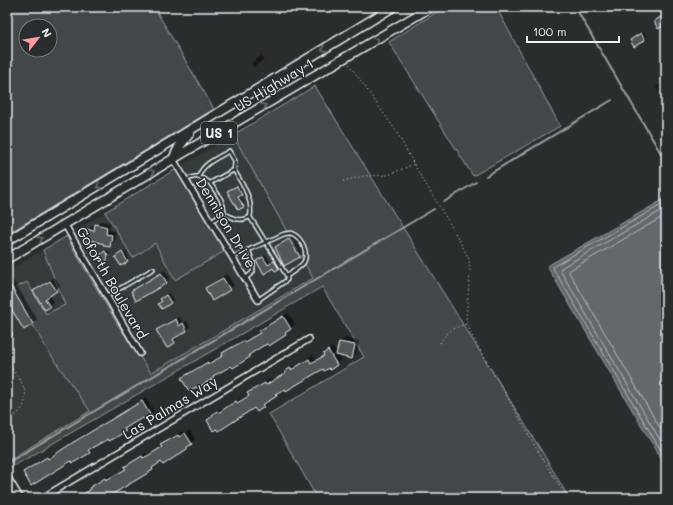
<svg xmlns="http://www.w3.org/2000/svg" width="673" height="505" font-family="Mali,sans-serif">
	<rect width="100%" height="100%" fill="#2a2d2e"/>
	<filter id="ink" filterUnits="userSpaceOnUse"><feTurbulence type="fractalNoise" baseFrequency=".025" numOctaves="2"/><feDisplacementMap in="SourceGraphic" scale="8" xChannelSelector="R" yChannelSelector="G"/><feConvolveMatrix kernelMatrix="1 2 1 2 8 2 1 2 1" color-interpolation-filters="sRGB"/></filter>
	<g filter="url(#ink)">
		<path fill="#363a3b" d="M233,135L313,277L151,373L118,325L72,247L67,236L105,212L132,258L155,243L175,280L225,251L176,169Z
			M43,250L65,305L46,314L27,282L13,289L46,348L90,411L7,461V272Z"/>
		<path fill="#424648" stroke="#959ca0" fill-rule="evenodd" d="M7,7H157L155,9L214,109L7,234ZM26,26H50V50H26Z
			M445,7H496L560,126L473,176L389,42Z
			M315,86L544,455L569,498H317L269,414L364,357L322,287L7,470V461L90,411L46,348L13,289L27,282L46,314L65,305L43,250L67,236L72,247L118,325L151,373L313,278L233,135Z
			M176,169L225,251L175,280L155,243L133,258L105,212Z"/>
		<path fill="#63686b" stroke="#989fa3" d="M666,193V467L547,266L661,201Z"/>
		<path fill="#0007" d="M644,32L647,36L634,45V38Z
			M262,55L264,59L254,67L251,63Z
			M664,81L666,84V89L660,93L656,87Z
			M239,184L244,192L240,195L245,204L243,206L231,189Z
			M100,221L111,223L109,230L116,231L114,242L109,246L105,243L92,239L89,242L88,230L92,225L96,226Z
			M294,235L304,252L300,256L284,264L276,248L280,243Z
			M108,250L110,253L107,264L105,266L101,254Z
			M125,251L130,259L121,265L119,254Z
			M266,255L271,263L277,259L281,265L276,270L273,267L264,272L260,259Z
			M165,270L170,278L166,283L132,291L136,287Z
			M227,274L234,285L230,290L206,288L210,284Z
			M10,275L37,319L33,323L7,301V278Z
			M55,277L60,286L49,295L53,302L49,306L34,291L38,287Z
			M169,293L173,300L162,308L164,297Z
			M288,313L295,324L285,334L269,345L268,343L253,351L254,352L250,356L233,366L232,364L214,378H182L186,374L212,359L213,360L224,354L228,349L248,337L249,339L257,334L264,327Z
			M180,317L183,323L187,321L190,327L177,336L178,338L168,346L158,330L161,326Z
			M344,338L359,341L356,354L352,358L338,355L341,360L337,364L330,368L329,367H324L286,388L276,396L267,401L268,403L263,407L254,406L208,420L217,411L222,408L223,409L241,398L242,399L249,395V393L253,389L270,379L271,381L282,374L295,365L296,366L313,355L316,360L324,355L328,350L333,347L338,355L340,342Z
			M146,398L154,411L150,415L144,416L129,425L125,430L108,437L93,447V448L89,452L71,459L24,472L28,468L52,454L53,456L77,439Z
			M190,430L195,439L187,448L162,461L152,469L104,498H86L84,494L94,484L109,475L111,477L126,468L130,463L146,453L147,455L155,451L162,446L166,441L182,431L183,433Z"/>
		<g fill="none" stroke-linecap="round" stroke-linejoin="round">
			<path stroke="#b3bac0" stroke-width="1" d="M666,200L663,204L554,266L553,268L666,459
				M666,208L561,268L560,270L666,450
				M666,215L570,270L569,272L666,438"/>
			<path stroke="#989fa3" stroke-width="2" d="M575,7L666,162
				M486,176L612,100
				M444,202L476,182
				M9,462L434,209"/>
		</g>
		<path fill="#535759" stroke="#e8f1f8" d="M666,14V24L658,29L654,21Z
			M641,33L645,40L634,47L630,40Z
			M237,186L242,195L238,197L244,207L238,210L227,191Z
			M95,224L107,227L106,234L112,235L110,247L104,246V244L90,240V243L84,241L87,229L94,231Z
			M289,239L300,257L284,266L275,247Z
			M105,251L108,256L105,268L98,256Z
			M122,252L128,262L121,266L115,257Z
			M263,257L268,265L274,261L279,269L275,271L273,268L264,274L256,261Z
			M161,273L167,283L136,301L131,291Z
			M223,278L230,290L212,301L205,288Z
			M7,280L33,324L24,330L7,302Z
			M50,281L57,291L45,299L50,307L45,310L33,291Z
			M166,295L171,303L162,309L158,304L162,301L160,299Z
			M283,316L291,329L285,333L286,335L269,346L267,344L261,347L249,355L250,357L233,368L231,366L219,373L213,376L214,378L197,388L196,387L189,391L181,378L208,362V364L219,358L223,355L222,353L243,341L244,342L251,338L260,333L259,331Z
			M176,319L179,326L183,323L187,331L173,339L175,343L167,348L156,330Z
			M339,342L355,345L352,359L336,355Z
			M328,350L337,365L330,370L329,368L324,371L323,369L286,391L285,389L275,394L277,396L262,405L264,407L257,412L254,408L219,431L217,429L213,431L207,420L213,416L212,415L217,411L218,413L236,401L237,403L249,396L247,393L265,383L266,385L277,378L286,373L285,371L290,368L291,370L309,359L311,363L324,356L323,354Z
			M142,401L151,416L145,420L143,418L137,421L124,429L126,431L115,438L109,441L108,439L88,450L90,453L73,463L71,461L31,486L23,472L47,457L48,459L72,443Z
			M185,433L192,444L187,447V449L163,465L161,462L152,468L153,470L106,498H85L83,494L90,490L89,488L105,478L106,480L113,476L126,469L124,467L142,456L143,458L149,455L162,447L160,445L178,435L179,437Z"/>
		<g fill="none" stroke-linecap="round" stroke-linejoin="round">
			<defs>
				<path id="lane" d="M199,176C203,163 218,158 229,151L235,161L234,170
					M186,180C198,174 199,177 210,183L234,170C242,184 254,200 250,217L287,276V280L258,300
					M210,183C216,192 225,202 224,213L211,222
					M224,213C234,219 240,222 250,217
					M233,257L284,234L291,233C301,237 309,251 304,262C301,267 292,272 287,276
					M245,279L253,272V263L249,251
					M107,296L153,269
					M7,329L10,334"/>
				<path id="street" d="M173,159L258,300
					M65,225L140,353
					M42,498L309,339"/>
				<path id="secondary" d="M7,478L19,498"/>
				<path id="primary" d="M173,159L179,147L189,134
					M7,241L393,7
					M7,259L173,159L431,7"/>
			</defs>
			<use href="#lane" stroke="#e8f1f8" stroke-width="5.5"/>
			<use href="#street" stroke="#e8f1f8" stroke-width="8"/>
			<use href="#secondary" stroke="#e8f1f8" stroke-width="10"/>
			<use href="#primary" stroke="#e8f1f8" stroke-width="11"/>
			<path stroke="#e8f1f8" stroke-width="1" stroke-dasharray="1 3" stroke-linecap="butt" d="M349,64L396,131L417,170L450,224L466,253L469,259L470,272L466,319L470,332L535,446L567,498
				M343,181L364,176L388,175L414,164
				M440,343C445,333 456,326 467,324
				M7,363C18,376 34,394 20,411C17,415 11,417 7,421"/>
			<use href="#lane" stroke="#2a2d2e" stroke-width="2.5"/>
			<use href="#street" stroke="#2a2d2e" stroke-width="5"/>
			<use href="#secondary" stroke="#2a2d2e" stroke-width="7"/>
			<use href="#primary" stroke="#2a2d2e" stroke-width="8"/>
		</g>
		<defs><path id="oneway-chevron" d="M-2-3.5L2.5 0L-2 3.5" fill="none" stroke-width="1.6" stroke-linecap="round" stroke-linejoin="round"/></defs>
		<g stroke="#6c7275">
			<use href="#oneway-chevron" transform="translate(376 40) rotate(-31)"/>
			<use href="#oneway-chevron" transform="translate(324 49) rotate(149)"/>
			<use href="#oneway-chevron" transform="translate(264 106) rotate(-31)"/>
			<use href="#oneway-chevron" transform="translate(152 172) rotate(-31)"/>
			<use href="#oneway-chevron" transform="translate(99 186) rotate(149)"/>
			<use href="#oneway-chevron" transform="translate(40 239) rotate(-31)"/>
		</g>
	</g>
	<g text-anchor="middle" stroke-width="3" stroke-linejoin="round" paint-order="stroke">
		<rect fill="#2a2d2e" stroke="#afb6bb" stroke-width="1" x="201" y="122" width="36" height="22" rx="3"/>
		<g font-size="13" font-weight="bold" fill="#e8f1f8">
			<text x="219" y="138">US 1</text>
		</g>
		<g font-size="14" fill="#e8f1f8" stroke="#2a2d2e">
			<text transform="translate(274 85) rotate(-31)" y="5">US Highway 1</text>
			<text transform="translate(226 223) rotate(59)" y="5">Dennison Drive</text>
			<text transform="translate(112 283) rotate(60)" y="5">Goforth Boulevard</text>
			<text transform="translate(170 408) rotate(-31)" y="5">Las Palmas Way</text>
		</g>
	</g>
	<rect width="673" height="505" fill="none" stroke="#2a2d2e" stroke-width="24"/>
	<rect x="12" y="12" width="649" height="481" fill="none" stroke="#e8f1f8" stroke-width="1.5" filter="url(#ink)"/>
	<g transform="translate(38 38) rotate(59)"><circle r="19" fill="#2a2d2e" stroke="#767b7f"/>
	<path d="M0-3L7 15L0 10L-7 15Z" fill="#ff9aa2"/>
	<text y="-6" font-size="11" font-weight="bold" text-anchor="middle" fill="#e8f1f8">N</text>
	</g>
	<path d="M527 36v6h92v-6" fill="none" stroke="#e8f1f8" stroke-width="2"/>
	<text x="533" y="36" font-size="12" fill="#e8f1f8" stroke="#2a2d2e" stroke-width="3" paint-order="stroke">100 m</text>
</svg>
